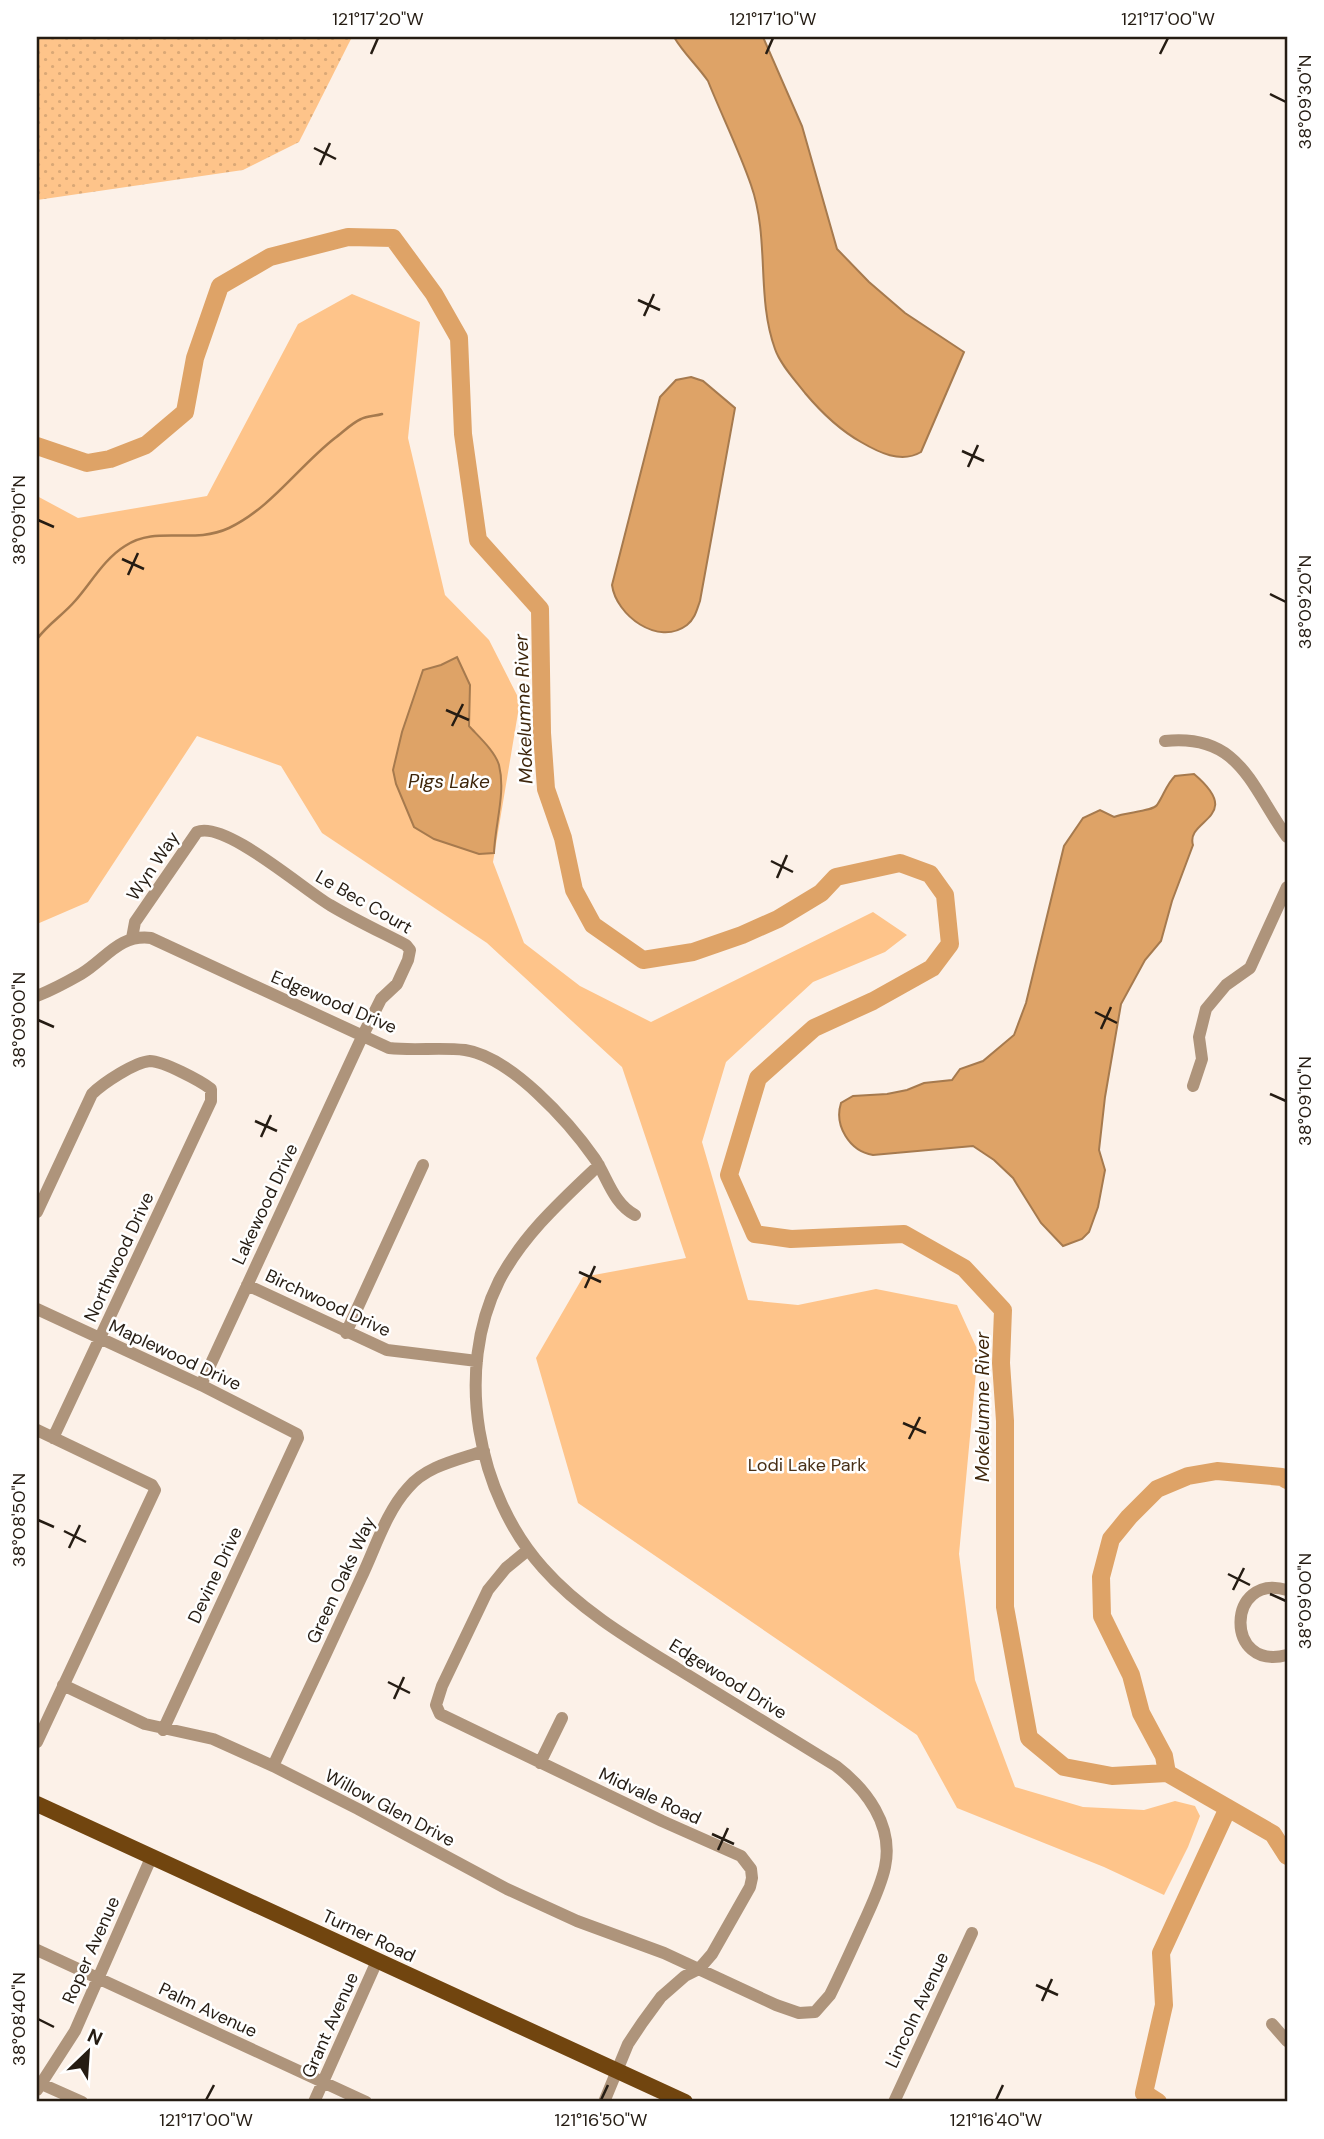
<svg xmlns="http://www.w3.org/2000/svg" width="1324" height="2139" font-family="'DM Sans',sans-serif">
	<defs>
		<pattern id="grass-dots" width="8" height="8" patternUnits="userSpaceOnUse" patternTransform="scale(1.75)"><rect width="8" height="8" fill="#fec48a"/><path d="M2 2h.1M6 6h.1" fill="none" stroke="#daa876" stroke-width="1.8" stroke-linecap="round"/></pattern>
	</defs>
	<rect width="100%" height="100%" fill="#fcf1e8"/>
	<path fill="url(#grass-dots)" d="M37,37H352L299,142L243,170L37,200Z"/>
	<path fill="#fec48a" d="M352,294L420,322L408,438L445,595L489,640L520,701L493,862L524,943L580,986L651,1022L873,912L907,935L885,952L813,982L726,1062L702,1142L748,1300L798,1305L876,1289L957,1305L978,1351L959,1554L975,1680L1015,1787L1083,1807L1144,1810L1175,1801L1195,1806L1200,1816L1188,1847L1164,1895L1104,1867L957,1808L917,1735L578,1503L536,1358L583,1277L686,1258L622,1067L487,943L322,833L281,766L197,736L88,902L37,924V496L78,518L207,496L298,324Z"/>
	<path fill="#dea367" stroke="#a67a4e" stroke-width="2" d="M674,37H763L802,126L837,249L869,282L905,313L964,352L921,452C901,464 878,452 861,442C838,429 821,412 805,393C795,380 780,364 775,349C756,297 770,239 751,185C739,150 722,116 708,81C697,65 684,54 674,37Z
		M691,377L703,381L735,408L700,601C697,609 695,619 687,625C658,647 616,615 612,585L660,397L676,380Z
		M457,657L470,685L469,726C478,736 495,751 499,765C506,793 495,824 494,853L479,854L434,839L414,827L396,784L393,770L402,732L423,670L441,665Z
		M1194,774C1246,818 1185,819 1193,845L1172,901L1161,941L1145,960L1121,1004L1105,1097L1099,1150L1105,1170L1098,1207L1089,1232L1082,1239L1063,1246L1041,1223L1013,1178L994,1160L973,1146L873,1155C849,1151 834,1125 841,1103L853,1096L887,1094L907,1090L924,1083L952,1080L960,1069L983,1061L1014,1035L1026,1003L1064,846L1083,818L1100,810L1114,817C1126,812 1151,812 1157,805C1164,795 1166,785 1175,776Z"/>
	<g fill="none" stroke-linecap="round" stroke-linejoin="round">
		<path stroke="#a67a4e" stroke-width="2.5" d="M37,639C48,624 63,615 75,601C91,583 104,559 125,546C157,525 192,545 229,528C271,508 299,466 335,438C343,432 352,423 361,419C367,416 376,416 382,414"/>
		<path stroke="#dea367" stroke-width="18" d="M37,446L87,463L110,459L146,445L185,412L195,358L220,286L270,257L348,237L393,238L434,294L459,338L463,434L478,540L540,609L542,733L546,789L563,838L574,890L593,925L643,960L693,952L742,935L778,919L821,893L836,877L900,863L930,874L945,895L950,944L932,968L873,1001L814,1028L758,1078L729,1175L755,1234L791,1239L904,1234L964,1268L1003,1310L1001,1363L1005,1421V1607L1029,1738L1064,1767L1112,1776L1167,1773L1164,1756L1141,1713L1131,1675L1102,1616L1101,1577L1111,1539L1129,1517L1157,1489L1188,1476L1217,1471L1282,1477L1287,1480
			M1167,1773L1273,1834L1287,1856
			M1158,2102L1144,2093L1164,2005L1161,1953L1228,1808"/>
		<path stroke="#ae947b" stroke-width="12" d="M1165,741C1240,733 1251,787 1287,837
			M132,938L135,922L197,832C225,820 305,891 330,905C355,920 381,932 406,945L410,950L408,960L397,984L381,999L362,1037L201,1385
			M37,996C52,990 67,982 81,974C106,959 119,934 151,938L389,1048C414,1051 440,1047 465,1050C511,1057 569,1122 595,1159C608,1179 613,1203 635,1215
			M1193,1086L1202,1059L1199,1037L1206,1009L1226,985L1250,968L1287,887
			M37,1212L92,1094C103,1083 135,1062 150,1061C163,1061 201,1081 211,1089V1101L53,1438
			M247,1285L387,1350L477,1361
			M37,1309L201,1385L297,1434L298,1438L163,1730
			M346,1333L423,1165
			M37,1430L152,1485L155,1490L37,1742
			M528,1550L506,1568L488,1590L442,1686L436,1705L440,1714L662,1821L741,1856L751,1869L752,1878L750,1887L712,1954L699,1969L685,1976L661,1997L642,2023L628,2044L604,2102
			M1287,1590C1226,1572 1224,1672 1287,1655
			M63,1685L145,1724L213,1739L273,1766L358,1809L507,1889L577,1921L664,1953L776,2005L799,2013L815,2012L830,1995C842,1971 853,1946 864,1922C872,1904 881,1886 885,1867C894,1825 866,1789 836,1766C783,1734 731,1701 678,1669C631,1640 580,1610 543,1568C477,1494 454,1371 499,1281C523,1235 562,1200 599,1165
			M540,1763L562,1718
			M273,1766C303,1703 332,1641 361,1578C375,1549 386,1512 408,1488C426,1466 458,1460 484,1451
			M37,1950L366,2102
			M1272,2024L1287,2041
			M37,2082L82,2102
			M37,2090L75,2031L151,1858
			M314,2102L377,1961
			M894,2102L972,1933"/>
		<path stroke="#71450f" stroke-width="16" d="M37,1804L685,2102"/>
	</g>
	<path fill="none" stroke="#251c13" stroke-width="2.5" d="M371,54L378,38M766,54L773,38M1160,54L1168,38M1270,94L1286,102M314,148L336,159M320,165L330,143M638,300L660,310M644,316L654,294M962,451L984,461M968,467L978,445M38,520L54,527M122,559L144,569M128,575L138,553M1270,594L1286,602M446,710L469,720M452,726L463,704M771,861L793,872M777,878L787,855M1095,1012L1117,1023M38,1020L54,1027M1101,1029L1111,1007M1270,1094L1286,1101M255,1121L277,1131M261,1137L271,1115M579,1272L601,1282M585,1288L595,1266M903,1423L926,1433M909,1439L920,1417M38,1520L54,1527M64,1531L86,1542M69,1548L80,1525M1228,1574L1250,1585M1233,1590L1244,1568M1270,1594L1286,1601M388,1682L410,1693M394,1699L404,1677M712,1834L734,1844M718,1850L728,1828M1036,1985L1058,1995M1042,2001L1052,1979M38,2019L54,2027M206,2100L214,2085M601,2100L608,2085M996,2100L1003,2085"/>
	<g text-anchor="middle" stroke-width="5" stroke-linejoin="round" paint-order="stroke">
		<g font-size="18" fill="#251c13" stroke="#fff">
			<text transform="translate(153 866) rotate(-56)" y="6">Wyn Way</text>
			<text transform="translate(364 902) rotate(30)" y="6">Le Bec Court</text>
			<text transform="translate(334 1002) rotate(23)" y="6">Edgewood Drive</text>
			<text transform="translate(265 1204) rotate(-65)" y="6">Lakewood Drive</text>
			<text transform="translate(119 1257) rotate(-65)" y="6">Northwood Drive</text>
			<text transform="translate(328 1303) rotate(25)" y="6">Birchwood Drive</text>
			<text transform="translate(175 1355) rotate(25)" y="6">Maplewood Drive</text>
			<text transform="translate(215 1575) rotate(-65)" y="6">Devine Drive</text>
			<text transform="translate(341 1580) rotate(-65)" y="6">Green Oaks Way</text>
			<text transform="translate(728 1679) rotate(32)" y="6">Edgewood Drive</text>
			<text transform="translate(650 1796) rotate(25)" y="6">Midvale Road</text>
			<text transform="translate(390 1808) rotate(28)" y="6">Willow Glen Drive</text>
			<text transform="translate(369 1936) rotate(25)" y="6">Turner Road</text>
			<text transform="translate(91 1950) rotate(-66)" y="6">Roper Avenue</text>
			<text transform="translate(208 2010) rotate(25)" y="6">Palm Avenue</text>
			<text transform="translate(917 2010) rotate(-65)" y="6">Lincoln Avenue</text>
			<text transform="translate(330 2025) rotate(-66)" y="6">Grant Avenue</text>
		</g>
		<g font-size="18" fill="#482f15" stroke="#fff">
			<text x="807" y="1471">Lodi Lake Park</text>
		</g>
		<g font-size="19" font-style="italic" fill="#3e260b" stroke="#fff">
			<text transform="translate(523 709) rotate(-92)" y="7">Mokelumne River</text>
			<text x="449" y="788">Pigs Lake</text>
			<text transform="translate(982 1407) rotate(-90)" y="7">Mokelumne River</text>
		</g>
	</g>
	<rect width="1324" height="2139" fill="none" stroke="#ffffff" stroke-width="77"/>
	<g transform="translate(88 2052) rotate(25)" stroke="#ffffff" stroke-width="5" paint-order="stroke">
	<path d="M0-5L12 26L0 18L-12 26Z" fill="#251c13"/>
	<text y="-10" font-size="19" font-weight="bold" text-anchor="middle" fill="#251c13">N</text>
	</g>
	<rect x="38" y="38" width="1248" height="2062" fill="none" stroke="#251c13" stroke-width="2.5"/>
	<g font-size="18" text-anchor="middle" fill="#251c13">
		<text x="378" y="25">121°17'20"W</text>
		<text x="773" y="25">121°17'10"W</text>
		<text x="1168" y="25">121°17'00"W</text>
		<text transform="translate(1305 102) rotate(-90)" y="6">38°09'30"N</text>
		<text transform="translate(19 520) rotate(-90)" y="6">38°09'10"N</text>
		<text transform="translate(1305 602) rotate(-90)" y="6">38°09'20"N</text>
		<text transform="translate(19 1020) rotate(-90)" y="6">38°09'00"N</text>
		<text transform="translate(1305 1101) rotate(-90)" y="6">38°09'10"N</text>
		<text transform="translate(19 1520) rotate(-90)" y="6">38°08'50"N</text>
		<text transform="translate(1305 1601) rotate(-90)" y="6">38°09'00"N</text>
		<text transform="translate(19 2019) rotate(-90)" y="6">38°08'40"N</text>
		<text x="206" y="2126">121°17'00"W</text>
		<text x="601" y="2126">121°16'50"W</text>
		<text x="996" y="2126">121°16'40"W</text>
	</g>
</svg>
